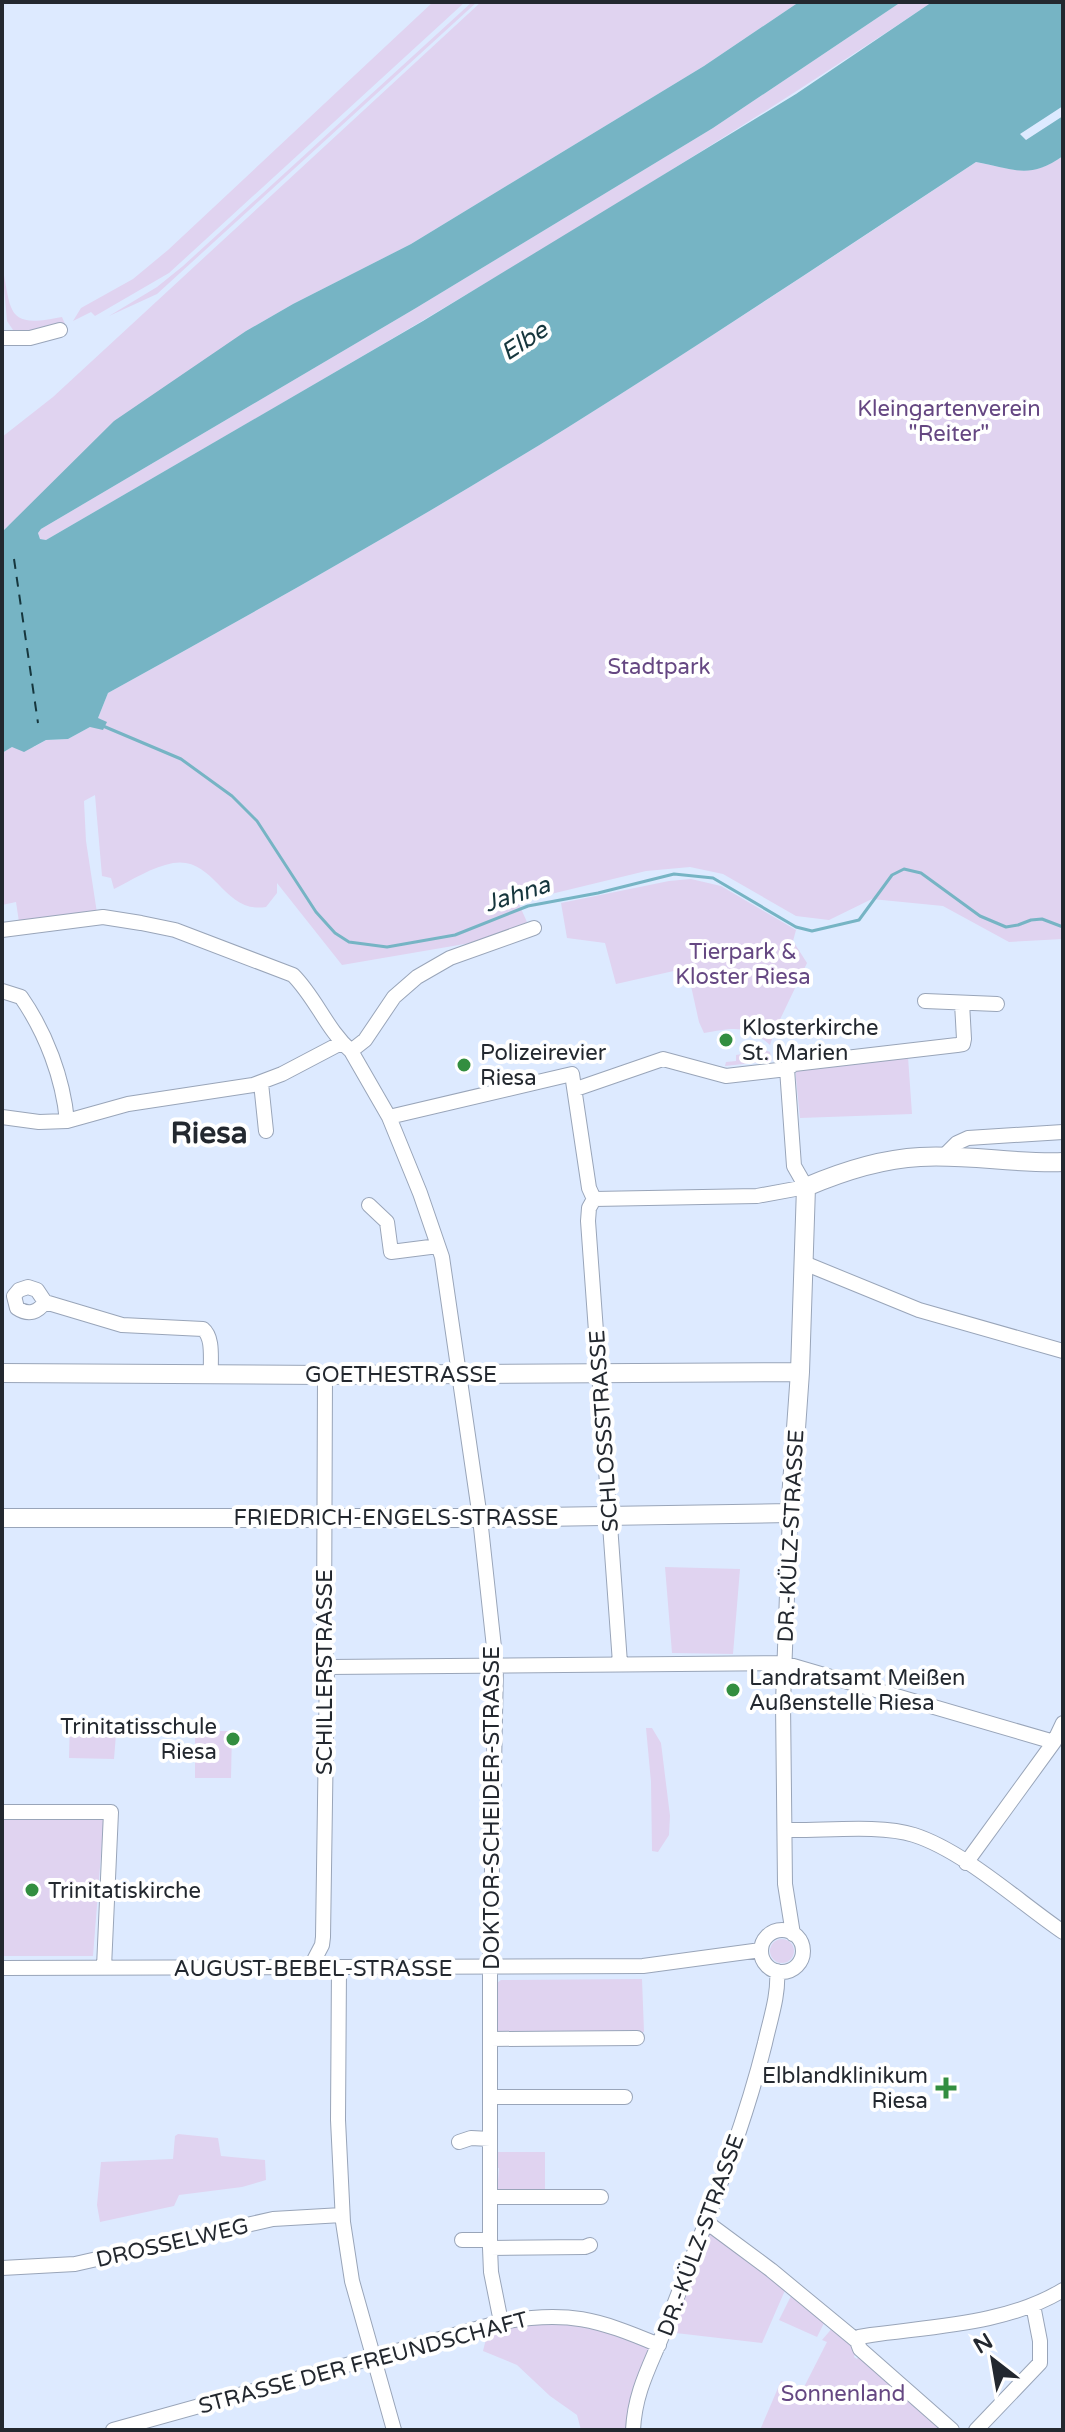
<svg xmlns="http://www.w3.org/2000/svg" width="1065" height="2432" font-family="'Varela Round',sans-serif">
	<rect width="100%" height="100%" fill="#ddeaff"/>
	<path fill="#e0d3f0" d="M433,2H465L169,273L95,316L91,312L73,321L81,308L133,279L168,250Z
		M472,2H477L157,294L109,316L157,287L183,266Z
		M481,2H799L704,66L411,244L293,304L246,331L2,531V437L53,397Z
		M901,2H932C645,195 345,367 46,540L40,539L38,533L41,529L416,308L713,128Z
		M1063,156V939L1009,942L943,906L872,899L829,920L796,916L723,874L690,867L646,871L518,902L527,922L488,940L342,965L277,883V893L266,907C223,914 215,856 173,863C152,867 132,880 114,889L111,878L102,876L95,795L84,801L86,841L97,913L19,922L16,902L2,905V753L12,747H34L46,740L68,739L90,727L98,718L108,693C264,607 419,520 570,426C707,340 842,251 976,162C1014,169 1030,179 1063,156Z
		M2,265C12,312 5,329 62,317L65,324L50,330L18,334L13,330L7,321Z
		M691,879L721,886L796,930L793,941L807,963L775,1030L770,1045C746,1024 734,1028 704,1033L699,1022L687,968L616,984L605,943L567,938L561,903L669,881Z
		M755,1046L770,1052L772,1061L725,1066L726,1062L736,1061V1055L748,1053Z
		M908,1057L912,1114L800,1118L795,1068Z
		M665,1567L740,1569L733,1654L672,1653Z
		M70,1720L117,1722L114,1759L69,1758Z
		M646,1728H652L661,1743L670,1816L669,1835L658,1852L652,1851L651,1782Z
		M195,1731H232L231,1778H195Z
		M104,1816L93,1956H2V1818Z
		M770 1951a12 12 0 1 1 24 0a12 12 0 1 1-24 0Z
		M642,1979L644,2032L497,2035V1983L501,1980Z
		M178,2134L218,2138L221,2156L265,2160L266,2180L242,2187L179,2195L174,2206L100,2222L97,2205L101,2162L173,2159L175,2136Z
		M497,2152H545V2194H497L499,2168H497Z
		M707,2230L786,2288L762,2343L667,2332Z
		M795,2295L824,2323L817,2337L779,2320L791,2296Z
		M570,2320L649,2347L651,2352C638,2378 627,2400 627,2430H581L577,2415L550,2396L517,2365L483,2351L487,2335L501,2326Z
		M834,2326L856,2350L854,2357L857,2359L860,2355L947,2430H760L781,2381L802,2391L827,2342L822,2340Z"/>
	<path fill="#76b4c4" d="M799,2H901L713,128L416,308L41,529L38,533L40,539L46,540L423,321L796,94L932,2H1063V106L1020,134L1026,140L1063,116V156C1029,180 1014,169 976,162C841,251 707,340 570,426C419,520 264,607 108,693L98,718L107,722L103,730L90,727L68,739L46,740L24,752L12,747L2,753V532L114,421L246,331L293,304L411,244L704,66Z"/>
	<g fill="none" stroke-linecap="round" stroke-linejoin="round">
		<path stroke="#76b4c4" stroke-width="3" d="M103,726L181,759L232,796L257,821L316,912L335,933L349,942L387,947L455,935L528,906L598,893L674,874L713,878L796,927L812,931L859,920L892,875L904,869L921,873L980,916L1006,927L1018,925L1031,920L1042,919L1063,927"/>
		<path stroke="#16363d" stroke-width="2" stroke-dasharray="10 8" stroke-linecap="butt" d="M14,559L38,723"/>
		<defs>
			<path id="minor" d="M2,338H30L60,330
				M2,930L103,917L141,923L175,930L293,975C316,998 327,1030 351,1051L389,1117L420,1193L442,1257L480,1518L496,1666L490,1969V2248L491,2272L501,2322
				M2,991L21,997C46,1033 63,1078 67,1121
				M925,1001L997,1004
				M351,1051L365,1040L394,997L417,977L450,958L534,928
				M261,1083L266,1131
				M576,1089L663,1059L726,1076L787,1069L794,1064L957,1045L963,1044L964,1039L962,1003
				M2,1117L39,1122L67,1121L128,1104L253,1085L282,1074L341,1043
				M389,1117L572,1074L589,1188L594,1199
				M943,1157L957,1143L968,1138L1063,1132
				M594,1199L589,1208L588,1221L620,1663
				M594,1199L757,1196L806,1187L794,1166L787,1069
				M369,1205L387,1222L391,1252L438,1246
				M804,1263L919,1310L1063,1351
				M45,1302C38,1312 29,1316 17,1308L14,1296L19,1290L28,1287L37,1290L45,1302L122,1325L203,1329C214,1338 210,1360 211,1374
				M790,1513L783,1703L785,1884L793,1934
				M327,1667L783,1663L1054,1742
				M2,1812H111L104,1967
				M786,1830C823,1831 880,1824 914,1835C964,1851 1019,1902 1063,1932
				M966,1863L1054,1742L1063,1723
				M761 1951a21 21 0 1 1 42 0a21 21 0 1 1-42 0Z
				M311,1966L322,1945L323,1937L327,1667L324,1638L325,1375
				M339,1967L338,2120L343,2222L352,2281L394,2430
				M2,1968L643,1966L761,1950
				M490,2039L637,2038
				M490,2097H625
				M459,2142L471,2138L490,2139
				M490,2197H601
				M705,2221L771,2270L857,2341L860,2349L952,2430
				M462,2240H490
				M490,2248L585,2247L590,2245
				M2,2268L75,2264L273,2219L342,2215
				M857,2341L859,2337L871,2335C935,2326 1007,2324 1063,2290
				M113,2430L501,2322C568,2310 597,2319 659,2345
				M633,2430C635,2389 652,2363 666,2326C701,2233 741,2140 765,2043C770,2020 779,1995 777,1971
				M976,2430L1040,2363V2341L1033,2305"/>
			<path id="major" d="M2,1373L325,1375L800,1372
				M2,1518H480L790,1513L800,1372L806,1187C841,1172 881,1159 920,1157C967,1154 1015,1164 1063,1162"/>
		</defs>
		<use href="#minor" stroke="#99a5b9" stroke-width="16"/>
		<use href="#major" stroke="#99a5b9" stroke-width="20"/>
		<use href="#minor" stroke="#fff" stroke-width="14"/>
		<use href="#major" stroke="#fff" stroke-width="18"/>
	</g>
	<g fill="#338e40" stroke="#fff" stroke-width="3">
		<circle cx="726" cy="1040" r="8"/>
		<circle cx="464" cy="1065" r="8"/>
		<circle cx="733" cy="1690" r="8"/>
		<circle cx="233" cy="1739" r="8"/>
		<circle cx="32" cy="1890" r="8"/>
		<path d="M942 2076h8v8h8v8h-8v8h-8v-8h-8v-8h8z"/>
	</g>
	<g text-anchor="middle" stroke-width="8" stroke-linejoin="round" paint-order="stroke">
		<g font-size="22" fill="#654782" stroke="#fff">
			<text x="949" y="416">Kleingartenverein<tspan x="949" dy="25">"Reiter"</tspan></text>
			<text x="659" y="674">Stadtpark</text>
			<text x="743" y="959">Tierpark &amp;<tspan x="743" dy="25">Kloster Riesa</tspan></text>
			<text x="843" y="2401">Sonnenland</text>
		</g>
		<g font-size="22" fill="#23282f" stroke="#fff" text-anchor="start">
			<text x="742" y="1035">Klosterkirche<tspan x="742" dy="25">St. Marien</tspan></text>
			<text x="480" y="1060">Polizeirevier<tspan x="480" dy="25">Riesa</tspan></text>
			<text x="749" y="1685">Landratsamt Meißen<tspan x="749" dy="25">Außenstelle Riesa</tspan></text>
			<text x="217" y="1734" text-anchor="end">Trinitatisschule<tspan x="217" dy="25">Riesa</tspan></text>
			<text x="48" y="1898">Trinitatiskirche</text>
			<text x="928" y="2083" text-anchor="end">Elblandklinikum<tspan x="928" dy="25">Riesa</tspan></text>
		</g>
		<g font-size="22" fill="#23282f" stroke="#fff">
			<text x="401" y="1382">GOETHESTRASSE</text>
			<text transform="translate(603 1431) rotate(-94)" y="8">SCHLOSSSTRASSE</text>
			<text x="396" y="1525">FRIEDRICH-ENGELS-STRASSE</text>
			<text transform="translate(790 1536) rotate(-87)" y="8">DR.-KÜLZ-STRASSE</text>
			<text transform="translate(324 1672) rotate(-90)" y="8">SCHILLERSTRASSE</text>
			<text transform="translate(491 1808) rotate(-90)" y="8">DOKTOR-SCHEIDER-STRASSE</text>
			<text x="313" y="1976">AUGUST-BEBEL-STRASSE</text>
			<text transform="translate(700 2235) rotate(-70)" y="8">DR.-KÜLZ-STRASSE</text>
			<text transform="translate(172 2242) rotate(-13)" y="8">DROSSELWEG</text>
			<text transform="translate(363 2362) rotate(-15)" y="8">STRASSE DER FREUNDSCHAFT</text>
		</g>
		<g font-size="24" font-style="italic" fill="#16363d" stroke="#fff">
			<text transform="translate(524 341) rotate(-33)" y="8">Elbe</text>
			<text transform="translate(517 894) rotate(-18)" y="8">Jahna</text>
		</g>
		<g font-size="30" font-weight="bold" fill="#23282f" stroke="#fff">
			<text x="209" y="1143">Riesa</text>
		</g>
	</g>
	<rect width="1065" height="2432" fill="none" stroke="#23282f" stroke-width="8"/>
	<g transform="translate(993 2360) rotate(329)" stroke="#ffffff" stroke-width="6" paint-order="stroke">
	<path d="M0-6L14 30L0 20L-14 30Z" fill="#23282f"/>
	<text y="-12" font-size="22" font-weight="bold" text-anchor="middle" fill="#23282f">N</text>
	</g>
</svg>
